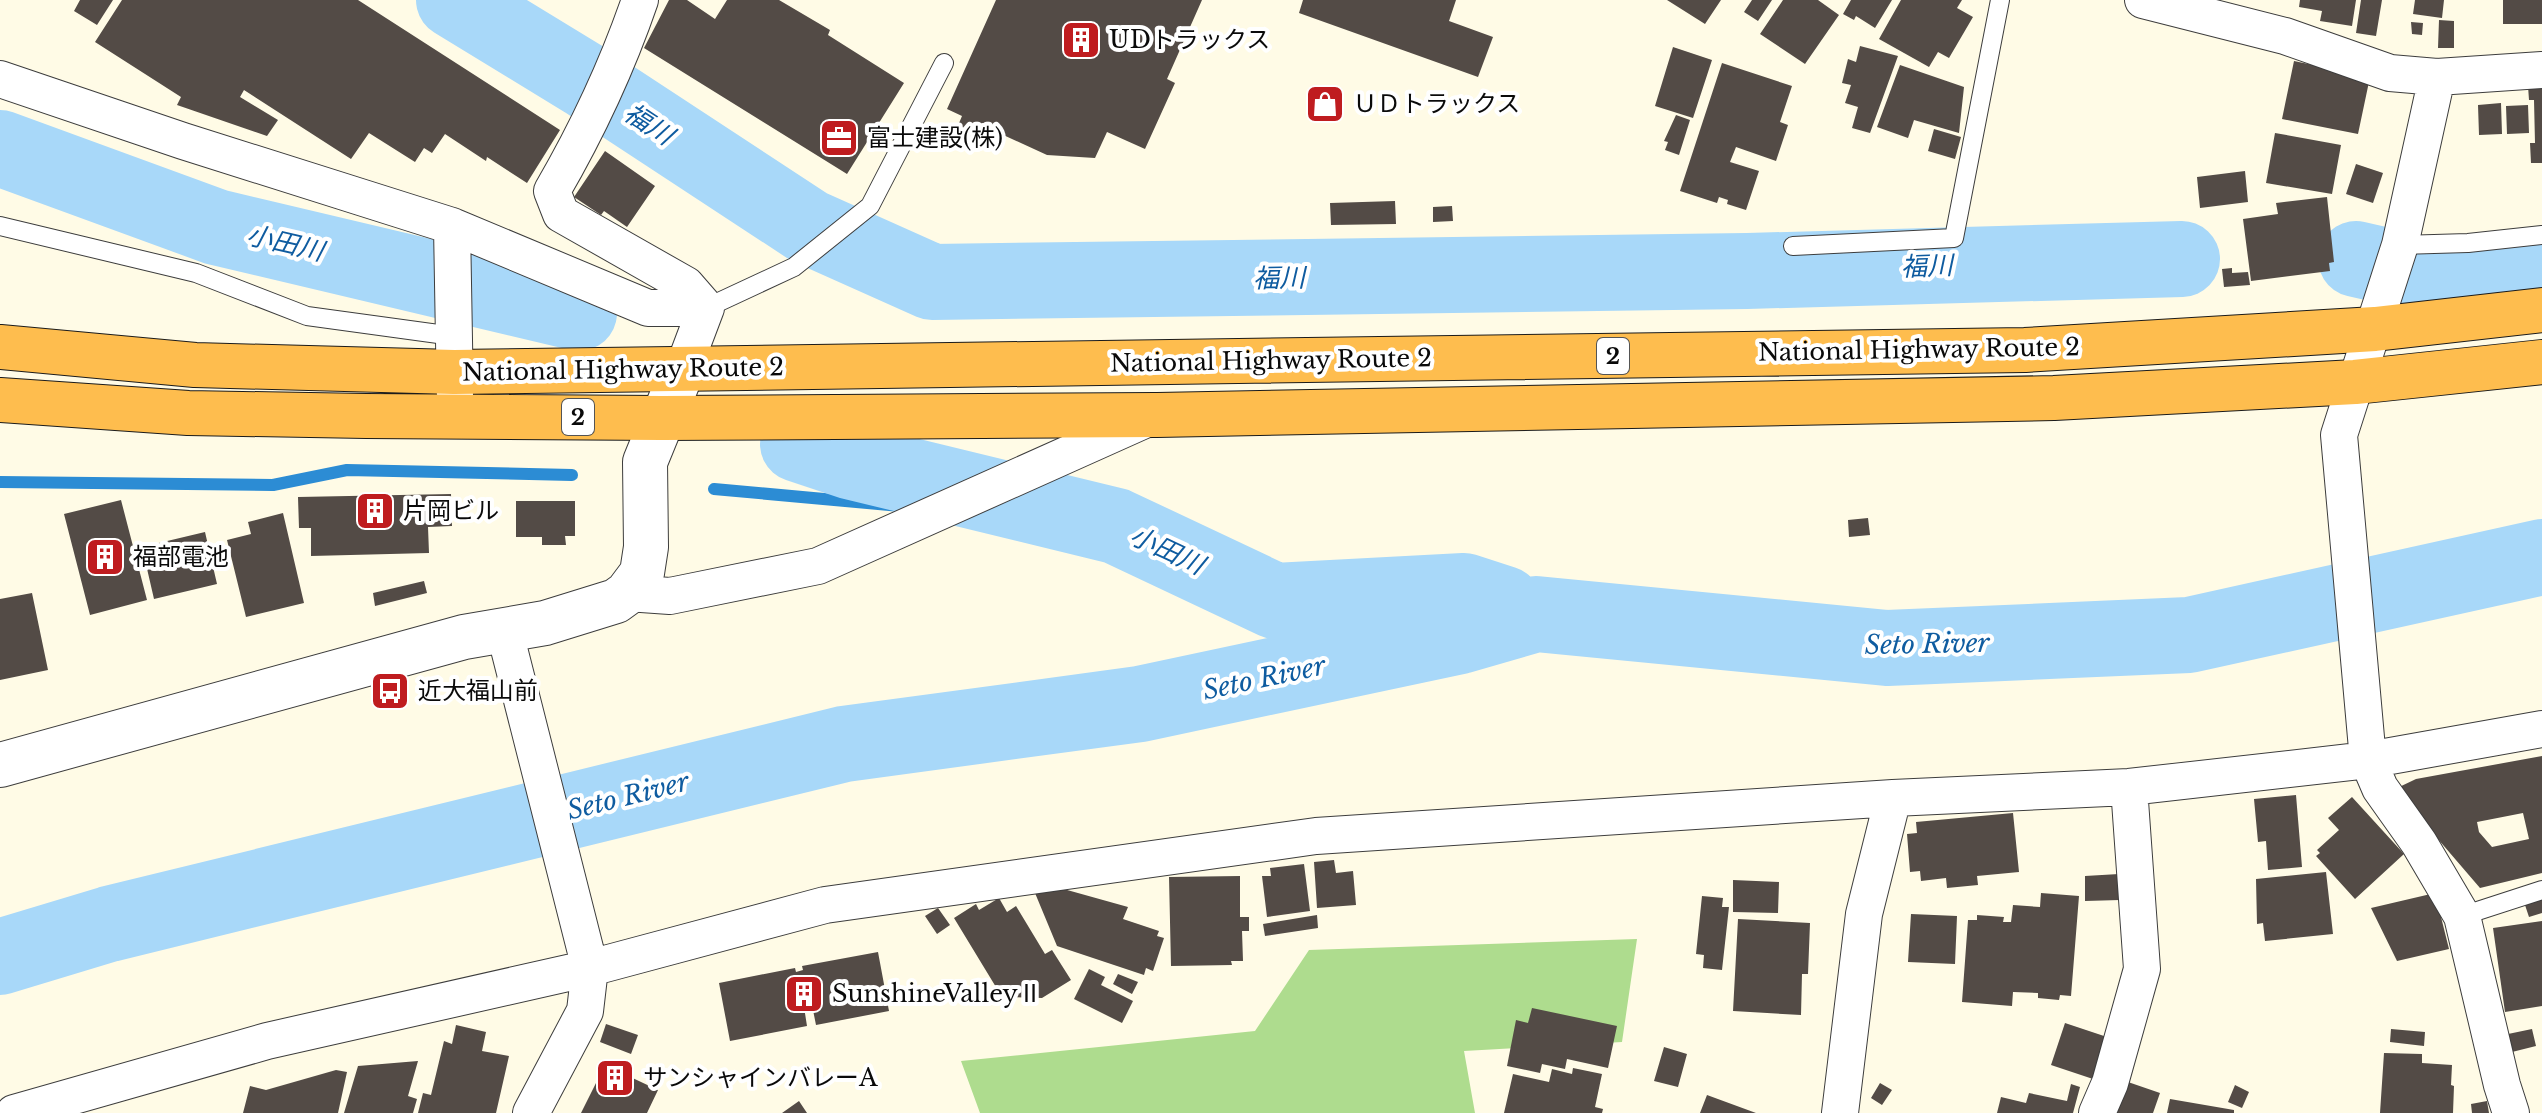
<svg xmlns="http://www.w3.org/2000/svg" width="2542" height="1113" font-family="'Libre Baskerville','Noto Sans JP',serif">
	<rect width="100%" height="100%" fill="#fffbe6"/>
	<path fill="#aedc8e" d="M1637,939L1622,1042L1464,1051L1475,1113H980L961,1061L1255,1031L1309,950Z"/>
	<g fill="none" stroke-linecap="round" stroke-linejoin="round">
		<path stroke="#2c8cd4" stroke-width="12" d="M0,482L273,485L347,470L572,475
			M714,489L922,508
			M969,511L1083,518"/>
		<path stroke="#a8d8f9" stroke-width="76" d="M454,0L585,80L809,227L932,282L1747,271L2182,259
			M0,148L216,227L579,313
			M2356,259L2439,278L2542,266
			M798,444L849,461L1116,526L1275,601L1464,591L1504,604
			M0,957L109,924L844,744L1140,704L1460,636L1536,614L1887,648L2189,635L2542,557"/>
	</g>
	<path fill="#534b46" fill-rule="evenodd" d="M80,0H113L97,25L74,11Z
		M122,0H358L560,130L527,183L487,157L486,161L445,134L432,153L424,148L415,162L369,133L351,159L244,90L240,97L278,120L267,136L177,105L181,97L95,42Z
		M669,0H687L715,19L727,0H779L830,30L828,35L904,83L847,174L644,48Z
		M996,0H1202L1167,79L1175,83L1145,149L1107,132L1095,158L1047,155L988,128L977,151L952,140L962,116L947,109Z
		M1303,0H1456L1449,21L1493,37L1478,77L1299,13Z
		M1667,0H1721L1705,24Z
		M1752,0H1772L1758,21L1744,12Z
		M1783,0H1818L1839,15L1805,64L1760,34Z
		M1851,0H1892L1875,28L1856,16L1854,20L1843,14Z
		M1901,0H1962L1957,8L1973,17L1949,58L1938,52L1929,67L1879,39Z
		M2300,0H2356L2352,26L2320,21L2322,11L2299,7Z
		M2361,0H2382L2376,36L2356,33Z
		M2415,0H2444L2442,18L2413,14Z
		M2503,0H2542V24H2503Z
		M2439,20L2454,21V48H2438Z
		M2411,22L2423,23L2422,35L2412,34Z
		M1860,46L1898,56L1870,133L1852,128L1858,107L1845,103L1851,85L1842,83L1848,59L1856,62Z
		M1673,47L1712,60L1693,118L1655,106Z
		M2294,61L2370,77L2358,134L2282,119Z
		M1722,63L1792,86L1780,122L1788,125L1776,161L1736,147L1730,162L1759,171L1746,210L1727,204L1728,200L1719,197L1717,203L1680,191Z
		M1900,65L1964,87L1959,133L1914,120L1908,138L1877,127Z
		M2528,86H2542V163H2531L2530,143H2535L2534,100H2529Z
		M2501,103L2502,134L2479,135L2478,105Z
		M2528,105L2529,133L2507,134L2506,106Z
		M1676,115L1690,120L1679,155L1665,150L1668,142L1664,141Z
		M1934,129L1961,137L1955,159L1928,151Z
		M2275,133L2341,145L2332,194L2266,183Z
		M605,151L655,186L627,227L604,211L601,215L574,197Z
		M2356,164L2383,173L2373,203L2346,194Z
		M2245,171L2248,202L2200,208L2197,177Z
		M2327,197L2334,262L2329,263L2330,271L2251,281L2243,219L2278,214L2276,203Z
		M1395,201L1396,224L1331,225L1330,203Z
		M1452,206L1453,221L1433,222V207Z
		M2232,268V273L2248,272L2250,285L2224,287L2222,269Z
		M451,494L452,526L428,527L429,553L311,556V528H299L298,497Z
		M121,500L147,600L90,615L64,514Z
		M516,501H575V536H565L566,545H542V537H516Z
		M283,513L304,603L246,617L227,540L251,534L248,522Z
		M1868,518L1870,535L1849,537L1848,520Z
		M205,532L217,584L154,599L142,547Z
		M424,581L427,593L375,606L373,593Z
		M32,593L48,670L0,680V599Z
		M2542,756V873L2480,888L2395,789L2416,779ZM2523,813L2529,839L2492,847L2479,832L2477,822Z
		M2296,795L2302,867L2268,870L2266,841L2258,842L2254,799Z
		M2352,797L2404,854L2355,899L2316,856L2320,853L2317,850L2339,830L2328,818Z
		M2013,813L2019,872L1977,876L1978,885L1947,888L1946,878L1921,881L1920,871L1910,872L1907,834L1917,833L1916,822Z
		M1334,860L1336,873L1353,871L1356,905L1317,908L1314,862Z
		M1304,864L1310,911L1267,917L1262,876H1271L1270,868Z
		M2326,872L2333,934L2265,941L2263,923L2257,924L2256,879Z
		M2119,874L2120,900L2085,901V876Z
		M1240,876V917H1249V931H1242L1243,961H1231L1232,965L1171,966L1169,877Z
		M1733,880L1779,882L1778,913L1733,912Z
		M1060,888L1128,907L1123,919L1159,931L1157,936L1164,938L1153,971L1146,968L1144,975L1057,946L1035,893Z
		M2041,893L2079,896L2071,996L2060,995L2059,1000L2038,998V993L2013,992L2012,1006L1962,1002L1968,920H1977V915L2004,917L2003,922H2011L2013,905L2040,907Z
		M2435,893L2449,949L2397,961L2371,908Z
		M1702,896L1723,898L1722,907H1729L1722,970L1703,968L1704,955L1696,954Z
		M2542,897V913L2529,917L2524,902Z
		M999,898L1007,912L1016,906L1045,954L1052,950L1071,980L1042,998L1002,997L954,918L976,904L979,910Z
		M938,908L950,925L937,934L925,916Z
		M1911,914L1957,916L1955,964L1908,962Z
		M1317,915L1318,928L1265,936L1263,924Z
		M1738,919L1810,923L1808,974H1802L1801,1015L1733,1011Z
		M2542,921V1006L2505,1012L2493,928Z
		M878,952L889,1011L816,1025L812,1005L804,1007L807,1026L730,1041L719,983L795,968L796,972L803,970L802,966Z
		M1089,969L1105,977L1101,985L1133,1001L1122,1023L1074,999Z
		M1118,974L1138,982L1132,994L1113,984Z
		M1532,1008L1617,1026L1608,1068L1567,1059L1565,1069L1542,1064L1540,1073L1507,1066L1516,1020L1528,1023Z
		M2065,1023L2107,1037L2093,1079L2051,1065Z
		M606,1024L638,1035L631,1054L600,1042Z
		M456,1025L486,1032L482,1051L509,1056L496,1113H418L423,1093L431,1095L444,1041L452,1044Z
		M2391,1029L2425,1032L2424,1046L2390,1042Z
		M2532,1029L2536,1046L2512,1052L2508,1034Z
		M1664,1047L1687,1054L1678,1087L1654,1081Z
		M2384,1053L2422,1054V1063L2452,1065L2451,1085L2454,1086L2453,1113H2380Z
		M418,1061L408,1096L417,1099L413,1113H344L358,1066Z
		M605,1065L658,1090L647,1113H581Z
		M1573,1068L1602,1074L1595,1107L1603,1109L1602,1113H1504L1513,1074L1549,1082L1552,1069L1572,1074Z
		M336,1070L347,1072L338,1113H243L250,1086L266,1090Z
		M2128,1082L2160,1093L2153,1113H2117Z
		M1880,1083L1892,1090L1882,1105L1871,1098Z
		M2071,1084L2080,1087L2073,1113H1997L2001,1097L2026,1103L2029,1093L2067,1101Z
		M2235,1085L2249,1092L2242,1108L2228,1102Z
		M1707,1095L1756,1113H1700Z
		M2170,1099L2234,1110V1113H2167Z
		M799,1101L807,1113H782Z
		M2487,1101L2489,1113H2472L2471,1104Z"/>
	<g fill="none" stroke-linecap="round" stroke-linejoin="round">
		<defs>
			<path id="service" d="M0,226L196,273L307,316L453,336
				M2400,245L2468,243L2542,235
				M1793,246L1954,238L2000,0
				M706,308L794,267L870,206L944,63
				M2462,916L2542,890"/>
			<path id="minor" d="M640,0C617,67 588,129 552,191L561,214L686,285L706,308
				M2143,0L2285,36L2390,73L2437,77
				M0,79L183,141L452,226L455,397
				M452,226L648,308H706
				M683,369L706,308
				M627,593L670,596L818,566L1151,417
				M504,629L590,968L585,1011L531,1113
				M14,1113L267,1041L590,968L825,905L1316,836L1893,798L2129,787L2368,760L2542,729
				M1840,1113L1864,914L1893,798
				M2097,1113L2110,1083L2142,969L2129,787
				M2511,1113L2502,1085L2462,916L2419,843L2380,788L2368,760L2339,435L2400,245L2437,77L2542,70"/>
			<path id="tertiary" d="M0,765L464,637L545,623L616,601L627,593L642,573L646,547L645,462L683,369"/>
			<path id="trunk" d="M0,347L195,365L454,372L2025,350L2375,329L2542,310
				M0,400L188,413L366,416L662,418L1157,415L2054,398L2355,382L2542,362"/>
		</defs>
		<use href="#service" stroke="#3d3d3d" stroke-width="20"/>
		<use href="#minor" stroke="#3d3d3d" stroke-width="38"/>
		<use href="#tertiary" stroke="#3d3d3d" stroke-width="46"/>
		<use href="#trunk" stroke="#1b1b1b" stroke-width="46"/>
		<use href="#service" stroke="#fff" stroke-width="18"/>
		<use href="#minor" stroke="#fff" stroke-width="36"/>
		<use href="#tertiary" stroke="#fff" stroke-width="44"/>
		<use href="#trunk" stroke="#febd4e" stroke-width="44"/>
	</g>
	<defs>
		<symbol id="building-square" viewBox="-11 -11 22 22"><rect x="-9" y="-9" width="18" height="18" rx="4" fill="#bf1c1f" stroke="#fff"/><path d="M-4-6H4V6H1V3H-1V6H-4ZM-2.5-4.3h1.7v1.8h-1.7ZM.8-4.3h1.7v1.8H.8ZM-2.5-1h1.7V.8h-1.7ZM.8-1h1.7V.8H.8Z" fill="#fff"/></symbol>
		<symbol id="shop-square" viewBox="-11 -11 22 22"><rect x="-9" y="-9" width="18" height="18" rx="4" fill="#bf1c1f" stroke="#fff"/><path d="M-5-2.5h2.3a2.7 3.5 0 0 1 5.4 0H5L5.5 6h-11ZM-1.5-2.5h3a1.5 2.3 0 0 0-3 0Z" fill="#fff"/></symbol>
		<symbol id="office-square" viewBox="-11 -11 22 22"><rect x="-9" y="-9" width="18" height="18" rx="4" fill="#bf1c1f" stroke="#fff"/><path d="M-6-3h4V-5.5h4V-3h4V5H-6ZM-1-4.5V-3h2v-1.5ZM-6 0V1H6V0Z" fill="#fff"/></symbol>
		<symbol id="bus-square" viewBox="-11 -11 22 22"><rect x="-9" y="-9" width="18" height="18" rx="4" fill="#bf1c1f" stroke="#fff"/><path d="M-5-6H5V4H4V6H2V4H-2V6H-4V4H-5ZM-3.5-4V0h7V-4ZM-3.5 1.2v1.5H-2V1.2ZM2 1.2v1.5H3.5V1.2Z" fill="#fff"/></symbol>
	</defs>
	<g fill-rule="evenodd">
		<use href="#building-square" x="1059" y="18" width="44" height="44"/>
		<use href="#shop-square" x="1303" y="82" width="44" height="44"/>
		<use href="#office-square" x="817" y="116" width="44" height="44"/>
		<use href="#building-square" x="353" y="489" width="44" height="44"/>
		<use href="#building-square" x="83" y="535" width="44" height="44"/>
		<use href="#bus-square" x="368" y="669" width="44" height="44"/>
		<use href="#building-square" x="782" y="972" width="44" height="44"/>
		<use href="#building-square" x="593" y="1056" width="44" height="44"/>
	</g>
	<g text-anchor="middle" stroke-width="8" stroke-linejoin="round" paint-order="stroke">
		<g fill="#fff" stroke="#545454" stroke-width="2">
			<rect x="1597" y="338" width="32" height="36" rx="6"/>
			<rect x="562" y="399" width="32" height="36" rx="6"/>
		</g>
		<g font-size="22" font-weight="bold" fill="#0a0a0a">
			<text x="1613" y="364">2</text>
			<text x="578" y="425">2</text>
		</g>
		<g font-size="24" fill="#0a0a0a" stroke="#fff" text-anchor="start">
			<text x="1109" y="48">UDトラックス</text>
			<text x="1353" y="112">ＵＤトラックス</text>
			<text x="867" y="146">富士建設(株)</text>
			<text x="403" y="519">片岡ビル</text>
			<text x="133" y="565">福部電池</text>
			<text x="418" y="699">近大福山前</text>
			<text x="832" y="1002">SunshineValleyⅡ</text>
			<text x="643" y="1086">サンシャインバレーA</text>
		</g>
		<g font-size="24" fill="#0a0a0a" stroke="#fff">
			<text transform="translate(1919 350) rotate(-1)" y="8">National Highway Route 2</text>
			<text transform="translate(1271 361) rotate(-1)" y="8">National Highway Route 2</text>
			<text transform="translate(623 370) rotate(-1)" y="8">National Highway Route 2</text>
		</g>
		<g font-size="26" font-style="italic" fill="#0f5ca0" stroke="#fff">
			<text transform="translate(649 124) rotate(33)" y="9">福川</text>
			<text transform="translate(285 243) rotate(13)" y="9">小田川</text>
			<text transform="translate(1927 266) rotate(-2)" y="9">福川</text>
			<text transform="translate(1279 278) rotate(-1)" y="9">福川</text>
			<text transform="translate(1167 550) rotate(25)" y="9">小田川</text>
			<text transform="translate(1927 644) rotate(-1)" y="9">Seto River</text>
			<text transform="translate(1264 678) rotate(-12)" y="9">Seto River</text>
			<text transform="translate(628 796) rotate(-14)" y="9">Seto River</text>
		</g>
	</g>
</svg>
